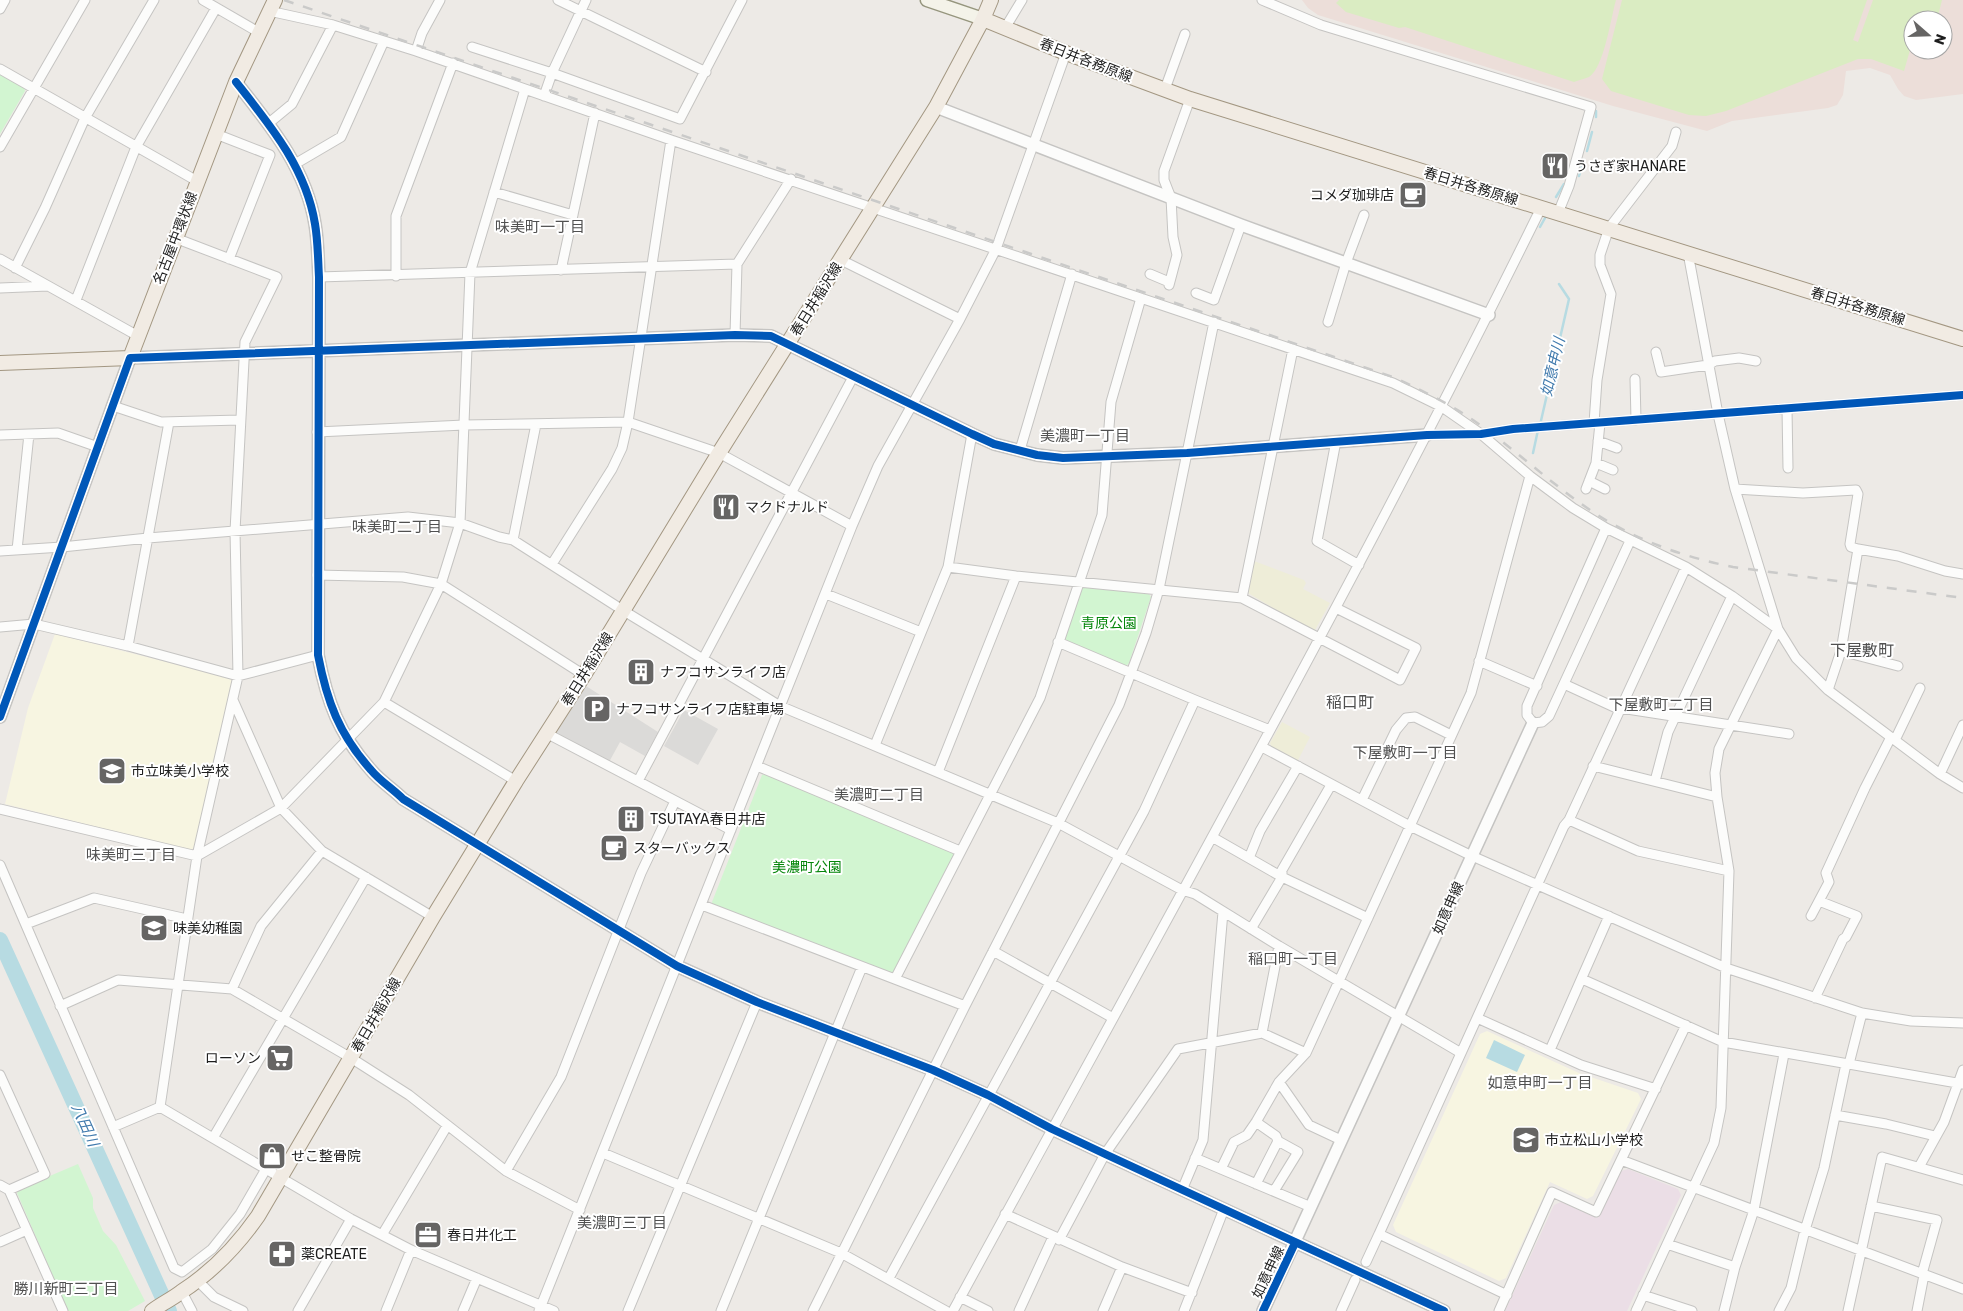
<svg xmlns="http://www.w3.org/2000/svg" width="1963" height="1311" font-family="Rubik,'Noto Sans JP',sans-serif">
	<rect width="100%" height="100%" fill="#edeae6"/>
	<path fill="#ebdee6" d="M1628,1169L1678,1189L1681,1195L1627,1311H1505L1554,1205L1561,1202L1597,1218L1621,1171Z"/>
	<path fill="#f7f5e1" d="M55,634L230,678L233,682L194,848L190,850L5,804L28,708Z
		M1487,1031L1579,1073L1638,1093L1641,1099L1593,1196L1587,1199L1550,1182L1506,1278L1499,1281L1396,1232L1393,1225L1480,1034Z"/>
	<path fill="#dbdad8" d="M586,686L658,732L645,756L620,742L609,762L555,734Z
		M684,710L718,729L698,765L664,746Z"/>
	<path fill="#ecded9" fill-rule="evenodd" d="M1302,0H1963V94L1916,100L1904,96L1898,89L1890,75L1870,68L1846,71L1843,95L1837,105L1828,108L1732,121L1707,131L1613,106L1318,15L1308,8ZM1913,20H1943V50H1913Z"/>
	<path fill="#eeedd8" d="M1254,561L1304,580L1306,583L1303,589L1330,603L1315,630L1312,631L1248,593Z
		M1282,722L1310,737L1297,762L1271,746L1270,743Z"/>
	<path fill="#daecc2" d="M1339,0H1616C1611,17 1604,68 1589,77C1585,79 1578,80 1574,82L1405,27L1399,28L1346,12L1336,3Z
		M1622,0H1867L1853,40L1858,42L1873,0H1942L1937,20H1913V50H1910L1904,71L1871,59H1858L1726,111L1706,116L1689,115L1611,91L1602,79Z"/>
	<path fill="#d2f5d1" d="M0,74L24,87L25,91L0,134Z
		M1084,587L1149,594L1151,597L1129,663L1126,666L1066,640L1065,636L1081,589Z
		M765,774L952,852L954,855L894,972L891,973L713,905L712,902L762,775Z
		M78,1164L93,1198V1208L103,1231L116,1245L145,1301L128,1311H68L17,1193L19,1189Z"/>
	<path fill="#b7dbe2" d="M1494,1040L1525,1055L1517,1072L1486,1058Z"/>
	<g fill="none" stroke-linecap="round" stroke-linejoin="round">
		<path stroke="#b7dbe2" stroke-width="2.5" d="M1596,117V111
			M1587,151L1592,132
			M1579,176L1584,160
			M1556,197L1564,184
			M1540,227L1545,218
			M1540,425L1569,299L1559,284
			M1533,453L1538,430"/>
		<path stroke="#b7dbe2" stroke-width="16" d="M0,940L169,1311"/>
		<defs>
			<path id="minor" d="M203,0L260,33
				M558,0L706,72
				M1262,0L1321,25L1591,107L1569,186L1558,213
				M0,9L5,0
				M269,11L333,25L416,51L671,140L1393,383L1442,407L1481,434L1530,476L1573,508L1606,528L1686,567L1732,596L1778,629L1796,658L1828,690L1940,774L1963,788
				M1005,28L1022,0
				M472,47L552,73L680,119L742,0
				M416,51L422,33L440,0
				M0,69L197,181
				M1165,89L1185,34
				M544,96L552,73L586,0
				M269,123L292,104L333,25
				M216,134L270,155L229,259
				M0,147L85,0
				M295,164L341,137L384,41
				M494,192L573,215
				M0,259L138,336
				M841,260L960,319
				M15,268L45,208L85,118L154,0
				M561,270L595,113
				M1150,274L1169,282
				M396,276V216L453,63
				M319,277L737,264L791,179
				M1169,285L1177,255L1173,237L1171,198L1164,180V171L1190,99
				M0,288L48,286
				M1196,293L1214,300L1241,225
				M76,300L136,147L216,8
				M1328,322L1346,263L1364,215
				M735,335L737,264
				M1656,352L1661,372L1708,365L1715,361L1739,358L1756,361
				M1635,379L1636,420
				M113,406L161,422L240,420
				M1787,409L1788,468
				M1594,423L1597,380L1611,294L1600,265V255L1609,228L1672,146L1676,132
				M317,432L464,425L628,422L719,453L852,526
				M0,435L58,433L98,447
				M1427,435L1481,434L1513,429L1963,395
				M1336,441L1317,541L1359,565
				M1598,441L1617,448
				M1020,450L1072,274
				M1596,463L1613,470
				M1589,481L1605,489
				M1586,489L1596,463L1600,423
				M1735,489L1803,493L1856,490L1858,494L1850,544L1851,547L1858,549L1841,651L1828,690
				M1606,528L1527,706V715L1533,723L1542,722L1549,716L1630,541
				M513,540L536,424
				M1858,549L1898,556L1945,571L1963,574
				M17,550L29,434
				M0,551L62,547L148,538L408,517L460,523L499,537L513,540L624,611L780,706L1058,823L1182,890L1195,894L1279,946L1461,1053
				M552,564L612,469L622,448L628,422L671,140
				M948,567L1016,576L1242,598L1400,680L1416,648L1336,608
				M317,575L403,577L441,584L584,675
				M826,594L921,632
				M1242,598L1293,349
				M0,627L34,624L128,646L238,676L318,655
				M1058,642L1195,700L1270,730
				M128,646L169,422
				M1841,651L1898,666
				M1479,661L1537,686
				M1564,684L1614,707L1789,734
				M233,700L281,808L322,851L433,917
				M384,702L516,781
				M546,733L731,830
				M1895,740L1920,688
				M875,745L948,567L972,434
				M1262,747L1410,826L1472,856L1726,968L1862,1013L1911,1021L1963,1023
				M757,766L960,851
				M1593,766L1717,797
				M938,772L1016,576
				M1940,774L1963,725
				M638,781L853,377
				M1655,781L1668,732L1732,596
				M1362,800L1396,730L1406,718L1415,717L1451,735
				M0,809L197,856L281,808L384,702L441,584L460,523L470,273L525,89
				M1569,820L1638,851L1729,871
				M1212,837L1282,877L1368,918
				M1249,858L1260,831L1298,766
				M0,865L174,1268L182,1272L212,1249L240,1214L266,1169
				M702,905L965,1006
				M1811,916L1829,882L1826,873L1865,788L1891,737
				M26,924L94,898L187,919
				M1251,929L1282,877V870L1331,785
				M993,951L1113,1018
				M895,979L1040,698L1102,515L1111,402L1141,298
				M1582,979L1723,1042L1963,1084
				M232,989L261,926L322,851
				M1815,998L1843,939L1846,937L1857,916L1819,901
				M60,1006L118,980L232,989L351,1058L409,1095L506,1171L580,1210
				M1477,1018L1581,1065L1656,1089
				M1262,1033L1279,946
				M1550,1050L1609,916
				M1849,1064L1862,1013
				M0,1075L45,1174L9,1190
				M1279,1082L1309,1125L1341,1140
				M160,1107L197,856L238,676L235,531L245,342L277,277L175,238
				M160,1107L351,1219L411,1250L554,1311
				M1835,1115L1886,1124L1935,1136
				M1256,1122L1276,1136L1278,1141L1298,1152L1274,1191
				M113,1127L160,1107
				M213,1138L366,877
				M603,1153L841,1253L946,1311
				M1195,1158L1311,1207
				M1621,1160L1963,1289
				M1919,1167L1944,1122L1963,1070
				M1221,1169L1234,1142L1247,1135L1256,1122L1279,1082L1306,1053L1471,693L1530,476
				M506,1171L561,1077L641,873L675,801
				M1256,1184L1278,1141
				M0,1185L9,1190L63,1311
				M1182,1190L1203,1140L1223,912
				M1871,1206L1937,1220L1922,1274
				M1005,1214L1122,1267L1192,1293
				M382,1235L447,1126
				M1059,1240L1105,1154L1178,1049L1262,1033L1306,1053
				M0,1242L27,1230
				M1667,1244L1735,1267
				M1366,1262L1379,1234
				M889,1278L1144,811L1195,700
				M197,1280L214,1297L243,1311
				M182,1292L192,1311
				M1507,1295L1379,1234L1564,826L1569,820L1686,567
				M1643,1295L1692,1311
				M960,1297L988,1311
				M298,1311L351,1219
				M386,1311L411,1250
				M463,1311L477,1278
				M539,1311L852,526L878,466L960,319L996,249L1066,53
				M628,1311L757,1002
				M721,1311L862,967
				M813,1311L965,1006L1119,705L1146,633L1159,589L1214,322
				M953,1311C1152,945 1357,582 1541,208
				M1019,1311L1053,1237
				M1103,1311L1122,1267
				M1184,1311L1224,1209
				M1341,1311L1355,1280
				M1499,1311L1552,1192L1596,1212L1686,1025
				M1636,1311L1714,1143L1721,1108L1729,871L1717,797L1715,773L1719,749L1778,629L1735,489L1718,414L1688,253
				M1724,1311L1735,1267L1754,1210L1784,1054
				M1779,1311L1791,1288L1805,1230L1824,1168L1846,1064
				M1848,1311L1882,1157L1963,1180
				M1917,1311L1924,1275"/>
			<path id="tertiary" d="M236,82C270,125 306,168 315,224C318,241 318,260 319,277L318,655C327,702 339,734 371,770C380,781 393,789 403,799L677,966L757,1002L933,1070L988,1095L1052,1129L1105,1154L1444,1311
				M936,107L1241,225L1489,315
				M0,717L130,358L735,335L771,336L972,434L994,444L1037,455L1063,458L1187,453L1427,435
				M1263,1311L1533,723"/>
			<path id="secondary" d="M927,0L983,19"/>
			<path id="primary" d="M983,19L1066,53L1190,99L1963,339
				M0,363L130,358L236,82L275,0
				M152,1311C161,1304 172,1299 181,1292C212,1272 237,1246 258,1216L433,917L516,781L584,675L719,453L936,107L983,19L991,0"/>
		</defs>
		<use href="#minor" stroke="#c5c4c2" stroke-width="11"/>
		<use href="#tertiary" stroke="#c5c4c2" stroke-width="14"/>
		<use href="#secondary" stroke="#96967e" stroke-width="15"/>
		<use href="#primary" stroke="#a39782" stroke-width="16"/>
		<use href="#minor" stroke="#fcfcfb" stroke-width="9"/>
		<use href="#tertiary" stroke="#fcfcfb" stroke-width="11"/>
		<use href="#secondary" stroke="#f4f3e9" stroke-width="12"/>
		<use href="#primary" stroke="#f1ebe3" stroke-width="14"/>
		<path stroke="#cacac9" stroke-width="2.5" stroke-dasharray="10 10" stroke-linecap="butt" d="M284,0L1393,377C1421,390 1448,403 1473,420C1515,449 1551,484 1593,512C1635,540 1684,557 1733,567L1963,598"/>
		<defs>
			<path id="cycleway" d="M236,82C270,125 306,168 315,224C318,241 318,260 319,277L318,655C327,702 339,734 371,770C380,781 393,789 403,799L677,966L757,1002L933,1070L988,1095L1052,1129L1105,1154L1444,1311
				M0,717L130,358L735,335L771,336L972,434L994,444L1037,455L1063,458L1187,453L1427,435L1481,434L1513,429L1963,395
				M1263,1311L1295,1243"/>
		</defs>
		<use href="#cycleway" stroke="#fff" stroke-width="11"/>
		<use href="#cycleway" stroke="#0057b8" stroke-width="8"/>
	</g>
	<defs>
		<symbol id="restaurant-square" viewBox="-11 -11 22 22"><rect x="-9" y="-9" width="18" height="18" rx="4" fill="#666564" stroke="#fff"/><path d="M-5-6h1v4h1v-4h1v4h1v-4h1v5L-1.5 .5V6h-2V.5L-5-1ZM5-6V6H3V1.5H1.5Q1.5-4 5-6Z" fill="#fff"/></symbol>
		<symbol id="cafe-square" viewBox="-11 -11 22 22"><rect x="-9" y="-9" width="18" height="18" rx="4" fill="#666564" stroke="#fff"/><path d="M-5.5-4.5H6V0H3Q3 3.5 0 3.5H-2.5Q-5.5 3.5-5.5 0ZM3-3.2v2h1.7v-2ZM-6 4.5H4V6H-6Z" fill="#fff"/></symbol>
		<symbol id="building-square" viewBox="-11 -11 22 22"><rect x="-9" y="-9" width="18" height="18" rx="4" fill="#666564" stroke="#fff"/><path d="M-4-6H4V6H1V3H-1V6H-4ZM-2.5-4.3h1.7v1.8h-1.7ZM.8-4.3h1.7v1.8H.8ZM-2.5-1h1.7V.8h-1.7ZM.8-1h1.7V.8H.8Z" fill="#fff"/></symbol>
		<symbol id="parking-square" viewBox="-11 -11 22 22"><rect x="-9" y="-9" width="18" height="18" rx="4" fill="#666564" stroke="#fff"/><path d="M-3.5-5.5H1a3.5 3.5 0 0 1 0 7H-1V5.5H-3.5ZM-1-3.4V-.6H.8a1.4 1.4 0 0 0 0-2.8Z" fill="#fff"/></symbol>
		<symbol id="school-square" viewBox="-11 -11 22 22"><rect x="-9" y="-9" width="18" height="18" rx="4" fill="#666564" stroke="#fff"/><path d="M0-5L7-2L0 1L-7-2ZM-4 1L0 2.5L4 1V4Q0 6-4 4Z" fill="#fff"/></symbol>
		<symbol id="supermarket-square" viewBox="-11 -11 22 22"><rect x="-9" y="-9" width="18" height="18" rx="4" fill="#666564" stroke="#fff"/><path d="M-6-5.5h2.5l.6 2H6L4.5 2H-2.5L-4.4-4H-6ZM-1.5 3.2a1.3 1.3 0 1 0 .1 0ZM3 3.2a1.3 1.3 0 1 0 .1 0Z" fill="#fff"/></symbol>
		<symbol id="shop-square" viewBox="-11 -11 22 22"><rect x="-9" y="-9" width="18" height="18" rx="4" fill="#666564" stroke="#fff"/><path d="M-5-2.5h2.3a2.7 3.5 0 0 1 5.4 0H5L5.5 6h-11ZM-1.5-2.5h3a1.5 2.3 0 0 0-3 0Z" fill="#fff"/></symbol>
		<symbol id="office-square" viewBox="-11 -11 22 22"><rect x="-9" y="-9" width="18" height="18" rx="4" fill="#666564" stroke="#fff"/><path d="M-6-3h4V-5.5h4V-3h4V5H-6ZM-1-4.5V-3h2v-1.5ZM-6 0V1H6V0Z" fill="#fff"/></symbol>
		<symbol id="pharmacy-square" viewBox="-11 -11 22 22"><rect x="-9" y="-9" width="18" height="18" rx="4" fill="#666564" stroke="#fff"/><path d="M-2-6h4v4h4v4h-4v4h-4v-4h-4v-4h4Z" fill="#fff"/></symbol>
	</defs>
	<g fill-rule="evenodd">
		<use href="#restaurant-square" x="1539" y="150" width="32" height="32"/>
		<use href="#cafe-square" x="1397" y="179" width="32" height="32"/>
		<use href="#restaurant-square" x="710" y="491" width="32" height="32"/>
		<use href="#building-square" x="625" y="656" width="32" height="32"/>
		<use href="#parking-square" x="581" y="693" width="32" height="32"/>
		<use href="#school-square" x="96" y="755" width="32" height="32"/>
		<use href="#building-square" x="615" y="803" width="32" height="32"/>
		<use href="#cafe-square" x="598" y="832" width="32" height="32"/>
		<use href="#school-square" x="138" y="912" width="32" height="32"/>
		<use href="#supermarket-square" x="264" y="1042" width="32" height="32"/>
		<use href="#school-square" x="1510" y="1124" width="32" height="32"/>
		<use href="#shop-square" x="256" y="1140" width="32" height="32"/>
		<use href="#office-square" x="412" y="1219" width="32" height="32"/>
		<use href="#pharmacy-square" x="266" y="1238" width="32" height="32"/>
	</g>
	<g text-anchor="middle" stroke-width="4" stroke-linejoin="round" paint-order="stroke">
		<g font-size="14" fill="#1e1e1e" stroke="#fff">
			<text transform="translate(1086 60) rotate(21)" y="5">春日井各務原線</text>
			<text transform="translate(1471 186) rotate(17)" y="5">春日井各務原線</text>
			<text transform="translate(175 238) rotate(-69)" y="5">名古屋中環状線</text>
			<text transform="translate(816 299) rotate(-58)" y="5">春日井稲沢線</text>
			<text transform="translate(1858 306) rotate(17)" y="5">春日井各務原線</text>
			<text transform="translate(587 669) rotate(-58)" y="5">春日井稲沢線</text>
			<text transform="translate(1448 908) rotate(-66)" y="5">如意申線</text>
			<text transform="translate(376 1015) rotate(-60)" y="5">春日井稲沢線</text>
			<text transform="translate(1268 1272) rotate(-65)" y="5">如意申線</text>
		</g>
		<g font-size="14" fill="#1e1e1e" stroke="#fff" text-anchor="start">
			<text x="1574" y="171">うさぎ家HANARE</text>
			<text x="1394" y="200" text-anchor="end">コメダ珈琲店</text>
			<text x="745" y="512">マクドナルド</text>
			<text x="660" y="677">ナフコサンライフ店</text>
			<text x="616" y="714">ナフコサンライフ店駐車場</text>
			<text x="131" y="776">市立味美小学校</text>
			<text x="650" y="824">TSUTAYA春日井店</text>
			<text x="633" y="853">スターバックス</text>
			<text x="173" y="933">味美幼稚園</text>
			<text x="261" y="1063" text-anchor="end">ローソン</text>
			<text x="1545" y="1145">市立松山小学校</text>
			<text x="291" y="1161">せこ整骨院</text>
			<text x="447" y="1240">春日井化工</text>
			<text x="301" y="1259">薬CREATE</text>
		</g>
		<g font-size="14" fill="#038509" stroke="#fff">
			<text x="1109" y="628">青原公園</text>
			<text x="807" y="872">美濃町公園</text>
		</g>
		<g font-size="15" fill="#515151" stroke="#fff">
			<text x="540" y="232">味美町一丁目</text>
			<text x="1085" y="441">美濃町一丁目</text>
			<text x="397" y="532">味美町二丁目</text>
			<text x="1661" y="710">下屋敷町二丁目</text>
			<text x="1405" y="758">下屋敷町一丁目</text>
			<text x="879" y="800">美濃町二丁目</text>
			<text x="131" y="860">味美町三丁目</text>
			<text x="1293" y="964">稲口町一丁目</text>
			<text x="1540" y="1088">如意申町一丁目</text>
			<text x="622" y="1228">美濃町三丁目</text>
			<text x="66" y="1294">勝川新町三丁目</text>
		</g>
		<g font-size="15" font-style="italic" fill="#407aad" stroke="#fff">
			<text transform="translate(1553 367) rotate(-77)" y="5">如意申川</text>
			<text transform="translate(85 1125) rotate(66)" y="5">八田川</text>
		</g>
		<g font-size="16" fill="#515151" stroke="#fff">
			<text x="1862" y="656">下屋敷町</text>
			<text x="1350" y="708">稲口町</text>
		</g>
	</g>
	<g transform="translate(1928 35) rotate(110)"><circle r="24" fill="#ffffff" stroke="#a5a5a5"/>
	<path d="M0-4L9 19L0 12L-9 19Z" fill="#666564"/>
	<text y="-8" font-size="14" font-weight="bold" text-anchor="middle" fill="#1e1e1e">N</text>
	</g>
</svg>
